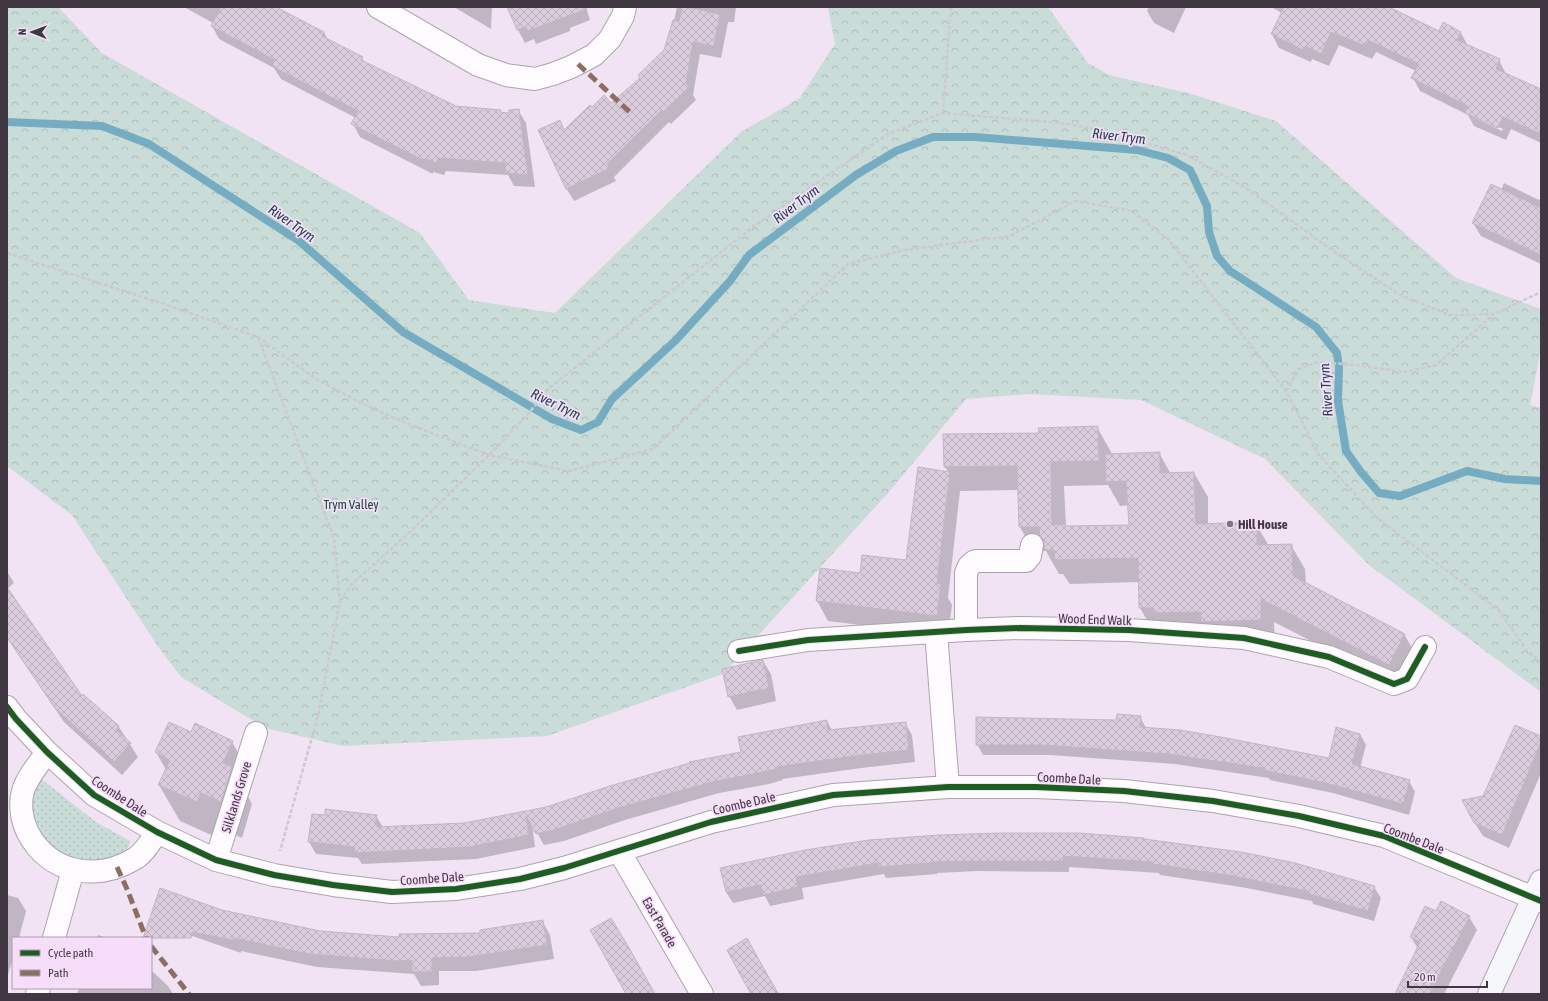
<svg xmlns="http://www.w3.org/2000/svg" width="1548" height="1001" font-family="'Asap Condensed',sans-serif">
	<defs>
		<pattern id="grass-dots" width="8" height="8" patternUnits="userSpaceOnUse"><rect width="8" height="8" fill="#c9dcd8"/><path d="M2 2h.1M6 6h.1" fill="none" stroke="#aebdbb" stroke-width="1.8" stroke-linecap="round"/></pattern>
		<pattern id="park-crowns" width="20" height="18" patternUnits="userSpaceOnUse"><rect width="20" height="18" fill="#c9dcd8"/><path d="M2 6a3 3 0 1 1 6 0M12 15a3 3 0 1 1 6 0" fill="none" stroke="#aebdbb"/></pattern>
		<pattern id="building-cross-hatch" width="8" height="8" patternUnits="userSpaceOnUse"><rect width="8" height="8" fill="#daccdc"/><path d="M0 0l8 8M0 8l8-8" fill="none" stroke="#bcb0be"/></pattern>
	</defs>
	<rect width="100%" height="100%" fill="#f1e3f3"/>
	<path fill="url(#grass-dots)" d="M40,778L96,822L130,841L128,848L116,857L80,864L47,848L31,814L32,795Z"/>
	<path fill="url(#park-crowns)" d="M7,7H58L102,53L420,233L469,300L555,313L741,132L800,98L835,44L828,7H1048L1088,63L1109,75L1192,94L1276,121L1456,278L1541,309V348L1530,405L1541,408V692L1369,565L1265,459L1141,400L1029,394L966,399L889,492L723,674L547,736L343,746L265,728L181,677L157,645L72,515L7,466Z"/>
	<path fill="#0003" fill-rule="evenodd" d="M184,7H274L324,32L328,40L362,58L365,63L455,107L500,111L502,114H509L518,110L526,123L535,187L514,186L508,175L446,171L444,175L433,172V174L360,137L353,124L356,118L281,79L274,68L219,39L212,26L213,23Z
		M454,7H492L491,29Z
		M509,7H586L590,20L570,28V31L536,44L534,39L525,43L518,30Z
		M677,7H736L734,22H728L721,58L700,54L693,95L696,100L671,124L669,122L614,177L616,181L574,201L566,188L559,121L565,131L592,108L611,104L641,79L665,50L671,34Z
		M1149,7H1186L1174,33L1154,23L1147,11Z
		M1271,7H1388L1439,32L1461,33L1468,46L1499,60L1506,74L1541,90V143L1511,129L1506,140L1474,126L1468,115L1420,91L1413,78L1416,71L1376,52L1372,59L1339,45L1329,66L1312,59L1311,62L1279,48L1272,34L1282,13ZM1473,115L1503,129L1502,131L1473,117Z
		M1504,183L1539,200L1541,197V264L1481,236L1473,223L1501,190Z
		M1097,427L1111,452V455L1159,453L1171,474L1194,473L1208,497V525L1256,524L1269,546L1291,545L1305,569L1306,584L1404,634L1418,658L1403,688L1274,622L1275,644L1154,632L1140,608L1139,582L1070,584L1063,574H1059L1046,551H1033L1020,527L1019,490L960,491L948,598L952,605L948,636L828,621L817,601L860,574L907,561L948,472L945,467L944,435L1040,434ZM1108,485L1120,506L1129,505L1130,526L1066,527L1064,486Z
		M7,571L14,583L7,589L82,698L83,696L119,727L138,757L122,775L64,722L7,638Z
		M763,661L771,674L776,701L737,710L729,696Z
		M1140,717L1146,728L1329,759L1360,734L1366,745L1360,768L1409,781L1415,792L1409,815L1333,793L1270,780L1269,778L1175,764L1050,755H983L977,744Z
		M827,721L832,730L905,723L912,735L915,762L861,768L782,779L783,780L769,784L719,793L625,820L564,841L544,845L532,824L535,847L476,859L362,864L358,858L316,854L309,842L376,816L383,827L464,824L547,808L742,752Z
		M192,734L232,742L253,778L246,793L252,804L242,838L222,829L218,838L180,821L159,785L166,770L156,752Z
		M1541,737V773L1509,848L1483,836L1474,822L1484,796Z
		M1144,840L1374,887L1381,898L1374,921L1313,904L1312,901L1241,887L1160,875L1159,873L1069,867V872L978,871L937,873V874L886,878L884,874L802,888L804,899L770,906L765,896L733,903L726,892L722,869Z
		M7,895L18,898L26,911L19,938H13V958L7,978Z
		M222,911L320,932L400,938L481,934L543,922L550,935L554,959L476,971H439V985L421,986L414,974L317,967L241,951V953L161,925Z
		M1437,913L1469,917L1477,930L1444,994H1395L1418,949L1411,937Z
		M98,935L107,938H97Z
		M747,940L779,994H752Z
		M151,970L168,986L173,994H77L79,988H151Z"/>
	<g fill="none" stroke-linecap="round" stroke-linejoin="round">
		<path stroke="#76acc1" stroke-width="8" d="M7,122L102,126L149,144L299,241L403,332L552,419L581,430L598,422L612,399L676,340L730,281L749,255L856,175L896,151L933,137H975L1137,150L1168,158L1190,170L1207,206L1209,232L1217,256L1230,271L1316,327L1337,353L1339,368L1338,401L1346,451L1361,472L1379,493L1400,496L1467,471L1505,479L1541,481"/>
	</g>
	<path fill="url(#building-cross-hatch)" stroke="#c2b6c3" d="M221,7H276L324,32L322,36L363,57L361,60L456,106L501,110L500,112L508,113L509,110L519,109L528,175L505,173L506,163L438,158L437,163L426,159L425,161L351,124L358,111L272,66L275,60L211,26Z
		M507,7H586L587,9L528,31L526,27L517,30Z
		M682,7H687L720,14L714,46L693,42L686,83L689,87L663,112L662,110L607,164L610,168L566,189L538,130L560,120L564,130L590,105L592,107L604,95L611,103L640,78L638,75L664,50L673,20L679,21Z
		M1284,7H1389L1439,31L1443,22L1461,32L1457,40L1500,59L1496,69L1541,89V134L1503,117L1498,128L1465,113L1468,106L1411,78L1419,64L1368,40L1365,46L1331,32L1321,54L1305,46L1303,50L1271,34Z
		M1491,184L1541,208V255L1472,223Z
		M1098,426L1099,461L1051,462L1052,525L1065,524V526L1129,525L1126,481L1106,482L1105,454L1160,452V473L1194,472L1196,524L1257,522V545L1292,544L1293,576L1405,634L1389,665L1261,599V620L1201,622V612L1154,613V608H1139L1138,558L1055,560L1054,550H1044V541L1040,535L1039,527H1019L1017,466L944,467L943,434L1039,433L1038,428Z
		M918,467L950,472L937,583L941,584L937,616L816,601L820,568L860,573L862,555L906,560Z
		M7,587L82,696L83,694L119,726L116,730L131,743L114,762L55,708L7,637Z
		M763,660L769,688L728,697L722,669Z
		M1117,714L1141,716L1140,727L1180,730L1221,737L1329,758L1336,727L1360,734L1352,764L1410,780L1403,804L1326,783L1263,770V768L1168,754L1043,745H976V717L1116,720Z
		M827,720L828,730L906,722L909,750L854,756L776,767L777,769L763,772L712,782L618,808L557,829L536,834L526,816L529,835L469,847L354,853L355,847L308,842L312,814L325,815V809L377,815L375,825H377V827L464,823L546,807L610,786L690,763L689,762L741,752L738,737Z
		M169,722L191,732L195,723L233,741L223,763L232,767L221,802L201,793L197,802L158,785L170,760L155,752Z
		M1515,725L1541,736V742L1502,835L1474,823L1462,800L1483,796Z
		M1000,833H1078L1144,838V839L1241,852L1295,863L1375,886L1368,911L1306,893V891L1234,876L1153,864V862L1063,856V861H972L931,862V863L878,867V863L796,877L798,887L763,895L761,885L726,892L720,868L805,850L869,840L939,835Z
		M160,888L222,910L320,931L399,937V934L480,933V930L543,920L547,945L468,957L432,958V972H412V960L398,961L309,954L234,938L233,940L192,932L191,938H143Z
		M1441,901L1470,916L1429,994H1395L1420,942L1410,937L1425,906L1436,911Z
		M611,918L628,946L655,994H626L590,930Z
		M747,938L763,967L778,994H751L742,978L727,950Z"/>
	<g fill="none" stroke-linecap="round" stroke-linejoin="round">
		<defs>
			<path id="street" d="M378,7L478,65L506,75L535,79L553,74L571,67L594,55L610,39L623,16L625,7
				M966,630V573L969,566L975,561H1026L1030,556L1032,545
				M936,632L948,787
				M739,651L808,640L966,630L1020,628L1129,630L1244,638L1329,657L1394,684L1407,679L1425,647
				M7,707L16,719L47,752L94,795L157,832L216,860L274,875L333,885L392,892L456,889L520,879L564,868L711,822L833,795L948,787H1036L1124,791L1213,801L1299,816L1384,836L1541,901
				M47,752C39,764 27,777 23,791C19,805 22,821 28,833C50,874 97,882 136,858C145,852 151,841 157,832
				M619,851L702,994
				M216,860L256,733
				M54,938L73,870
				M37,994L39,988"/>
			<path id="secondary" d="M1489,994L1541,881"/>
		</defs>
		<use href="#street" stroke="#ada3af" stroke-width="24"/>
		<use href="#secondary" stroke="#ada3af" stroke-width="24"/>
		<path stroke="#cec9cf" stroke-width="2.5" stroke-dasharray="4 2" stroke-linecap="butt" d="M943,113L951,7
			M7,253L164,304L258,337L316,379L361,403L406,423L489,455L569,471L653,449L848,264L904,250L1010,236L1076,201L1132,211L1169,240L1286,391L1319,455L1377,518L1499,610L1527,651L1541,662
			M258,337L334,538L340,601L318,716L280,851
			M1286,391L1299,369L1318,362L1357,365L1405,372L1436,365L1494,314
			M340,601L352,584L412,530L489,455L525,418L548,389L754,226L888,134L943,113L1062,123L1105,131L1187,155L1246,188L1332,250L1400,295L1450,315L1494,314L1541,292"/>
		<use href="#street" stroke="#fdfbfd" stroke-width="22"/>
		<use href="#secondary" stroke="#f6f7fa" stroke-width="22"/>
		<path stroke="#8d6e63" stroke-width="5" stroke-dasharray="10 5" stroke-linecap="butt" d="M578,64L633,115
			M117,867L127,889L146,938
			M151,946L189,994"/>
		<defs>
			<path id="cycleway" d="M739,651L808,640L966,630L1020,628L1129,630L1244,638L1329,657L1394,684L1407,679L1425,647
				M7,707L16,719L47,752L94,795L157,832L216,860L274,875L333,885L392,892L456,889L520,879L564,868L711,822L833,795L948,787H1036L1124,791L1213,801L1299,816L1384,836L1541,901"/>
		</defs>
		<use href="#cycleway" stroke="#f6ddf9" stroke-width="8"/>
		<use href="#cycleway" stroke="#1b5e20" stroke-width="6"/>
	</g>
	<circle fill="#7f7380" stroke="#f6ddf9" stroke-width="1.5" cx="1230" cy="524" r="4"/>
	<g text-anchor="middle" stroke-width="3.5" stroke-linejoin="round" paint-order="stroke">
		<g font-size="13" fill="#114c37" stroke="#f6ddf9">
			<text x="351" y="509">Trym Valley</text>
		</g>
		<g font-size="13" font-weight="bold" fill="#413742" stroke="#f6ddf9" text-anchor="start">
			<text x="1238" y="529">Hill House</text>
		</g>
		<g font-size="13" fill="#413742" stroke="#f6ddf9">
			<text transform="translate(1095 619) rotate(2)" y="5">Wood End Walk</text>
			<text transform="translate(1069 778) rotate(3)" y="5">Coombe Dale</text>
			<text transform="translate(120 796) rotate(33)" y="5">Coombe Dale</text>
			<text transform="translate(236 797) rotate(-73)" y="5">Silklands Grove</text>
			<text transform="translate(744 803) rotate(-13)" y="5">Coombe Dale</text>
			<text transform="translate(1414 838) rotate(21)" y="5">Coombe Dale</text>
			<text transform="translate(432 878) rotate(-4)" y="5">Coombe Dale</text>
			<text transform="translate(660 922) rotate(60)" y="5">East Parade</text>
		</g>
		<g font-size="14" font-style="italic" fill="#1c424d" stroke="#f6ddf9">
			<text transform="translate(1119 136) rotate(7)" y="5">River Trym</text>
			<text transform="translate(796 204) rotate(-37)" y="5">River Trym</text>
			<text transform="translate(292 223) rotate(35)" y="5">River Trym</text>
			<text transform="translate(1326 390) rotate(-94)" y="5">River Trym</text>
			<text transform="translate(556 404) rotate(26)" y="5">River Trym</text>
		</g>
	</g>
	<rect width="1548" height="1001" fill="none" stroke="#413742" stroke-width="16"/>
	<rect x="12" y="937" width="140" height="52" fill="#f6ddf9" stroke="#ae9bb0"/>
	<rect x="20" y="950" width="20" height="6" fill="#1b5e20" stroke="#ae9bb0"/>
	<text x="48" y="957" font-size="12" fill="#413742">Cycle path</text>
	<rect x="20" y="970" width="20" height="6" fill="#8d6e63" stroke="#ae9bb0"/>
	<text x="48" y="977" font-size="12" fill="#413742">Path</text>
	<g transform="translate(32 32) rotate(271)" stroke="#f6ddf9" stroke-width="3" paint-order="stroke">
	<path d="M0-3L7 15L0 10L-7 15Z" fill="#413742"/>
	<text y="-6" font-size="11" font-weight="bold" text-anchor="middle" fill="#413742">N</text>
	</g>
	<path d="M1408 981v6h79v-6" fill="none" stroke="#413742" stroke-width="2"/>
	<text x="1414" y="981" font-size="12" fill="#413742" stroke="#f6ddf9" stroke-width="3" paint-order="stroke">20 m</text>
</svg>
